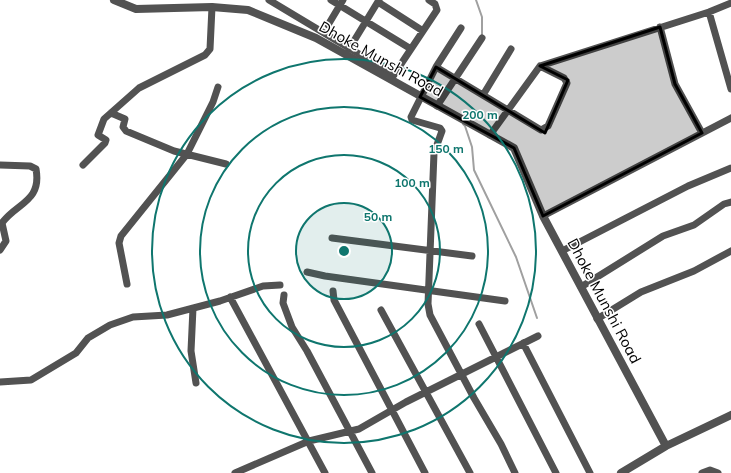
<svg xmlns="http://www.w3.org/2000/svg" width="731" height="473" font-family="Mulish,sans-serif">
	<rect width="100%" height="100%" fill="#fff"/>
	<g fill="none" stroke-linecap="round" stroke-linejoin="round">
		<path stroke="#a0a0a0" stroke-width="2" d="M476,0L482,17V35
			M463,124L465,126L472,147L474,170L516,257L537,318"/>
		<path stroke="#525252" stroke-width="7" d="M269,0L394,75
			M331,0L411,49
			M378,2L423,31
			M709,12L731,89
			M328,25L343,0
			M660,27L675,84L702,133
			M461,28L436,67L411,117L412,120L440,128L442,131L434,153L428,304L430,315L474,398L501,444L515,473
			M349,49L379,0
			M436,67L541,130L548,126L567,83L564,78L540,66
			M391,79L437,10L435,4L429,0
			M483,95L511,49
			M437,106L482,38
			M111,113L125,119L123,127L126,131L174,151L226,164
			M490,135L540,66L709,12L731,3
			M0,165L30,166L36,169C42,202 16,203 2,223L6,241L0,250
			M83,165L105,143L106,140L98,135L104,119L139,88L205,55L210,49L212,7
			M543,216L731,118
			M332,238L472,256
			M562,251L688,186L731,168
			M307,272L325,276L505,301
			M127,284L119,243L121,236L187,154L213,102L218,87
			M581,287L663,236L694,225L724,204L731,202
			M333,291L334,300L425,473
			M284,295L283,303L292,327L307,351L372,473
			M230,297L325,473
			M193,308L191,351L196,383
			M381,310L470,473
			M597,319L641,292L694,271L731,251
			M479,324L556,473
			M523,343L590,473
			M0,382L31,380L76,353L88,338L110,325L133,317L167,315L220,301L263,286L280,285
			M235,473L309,441L359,429L406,402L538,336
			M702,473L710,470L718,473"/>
		<path stroke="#525252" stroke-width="8" d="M114,0L136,9L212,7L248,10L316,38L514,148L543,216L666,446
			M621,473L666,446L731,415"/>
	</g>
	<path fill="#000" fill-opacity="0.2" stroke="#000" stroke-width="3" stroke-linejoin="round" d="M660,27L675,84L702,133L543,216L514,148L420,97L436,67L545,133L568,80L540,66Z"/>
	<circle cx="344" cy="251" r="48" fill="#0f766e" fill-opacity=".12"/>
	<g fill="none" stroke="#0f766e" stroke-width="2">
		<circle cx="344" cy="251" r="48"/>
		<circle cx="344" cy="251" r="96"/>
		<circle cx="344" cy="251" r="144"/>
		<circle cx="344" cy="251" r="192"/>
	</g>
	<g text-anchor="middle" stroke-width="3" stroke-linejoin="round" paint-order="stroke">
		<g font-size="15" fill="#000" stroke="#fff">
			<text transform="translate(381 59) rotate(29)" y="5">Dhoke Munshi Road</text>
			<text transform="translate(604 301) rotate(62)" y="5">Dhoke Munshi Road</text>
		</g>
	</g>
	<circle cx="344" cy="251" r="6" fill="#0f766e" stroke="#fff" stroke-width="2"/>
	<g font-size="12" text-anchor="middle" font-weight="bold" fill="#0f766e" stroke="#fff" stroke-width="3" stroke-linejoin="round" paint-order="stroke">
		<text x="480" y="119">200 m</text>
		<text x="446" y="153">150 m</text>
		<text x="412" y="187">100 m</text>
		<text x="378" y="221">50 m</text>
	</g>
</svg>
